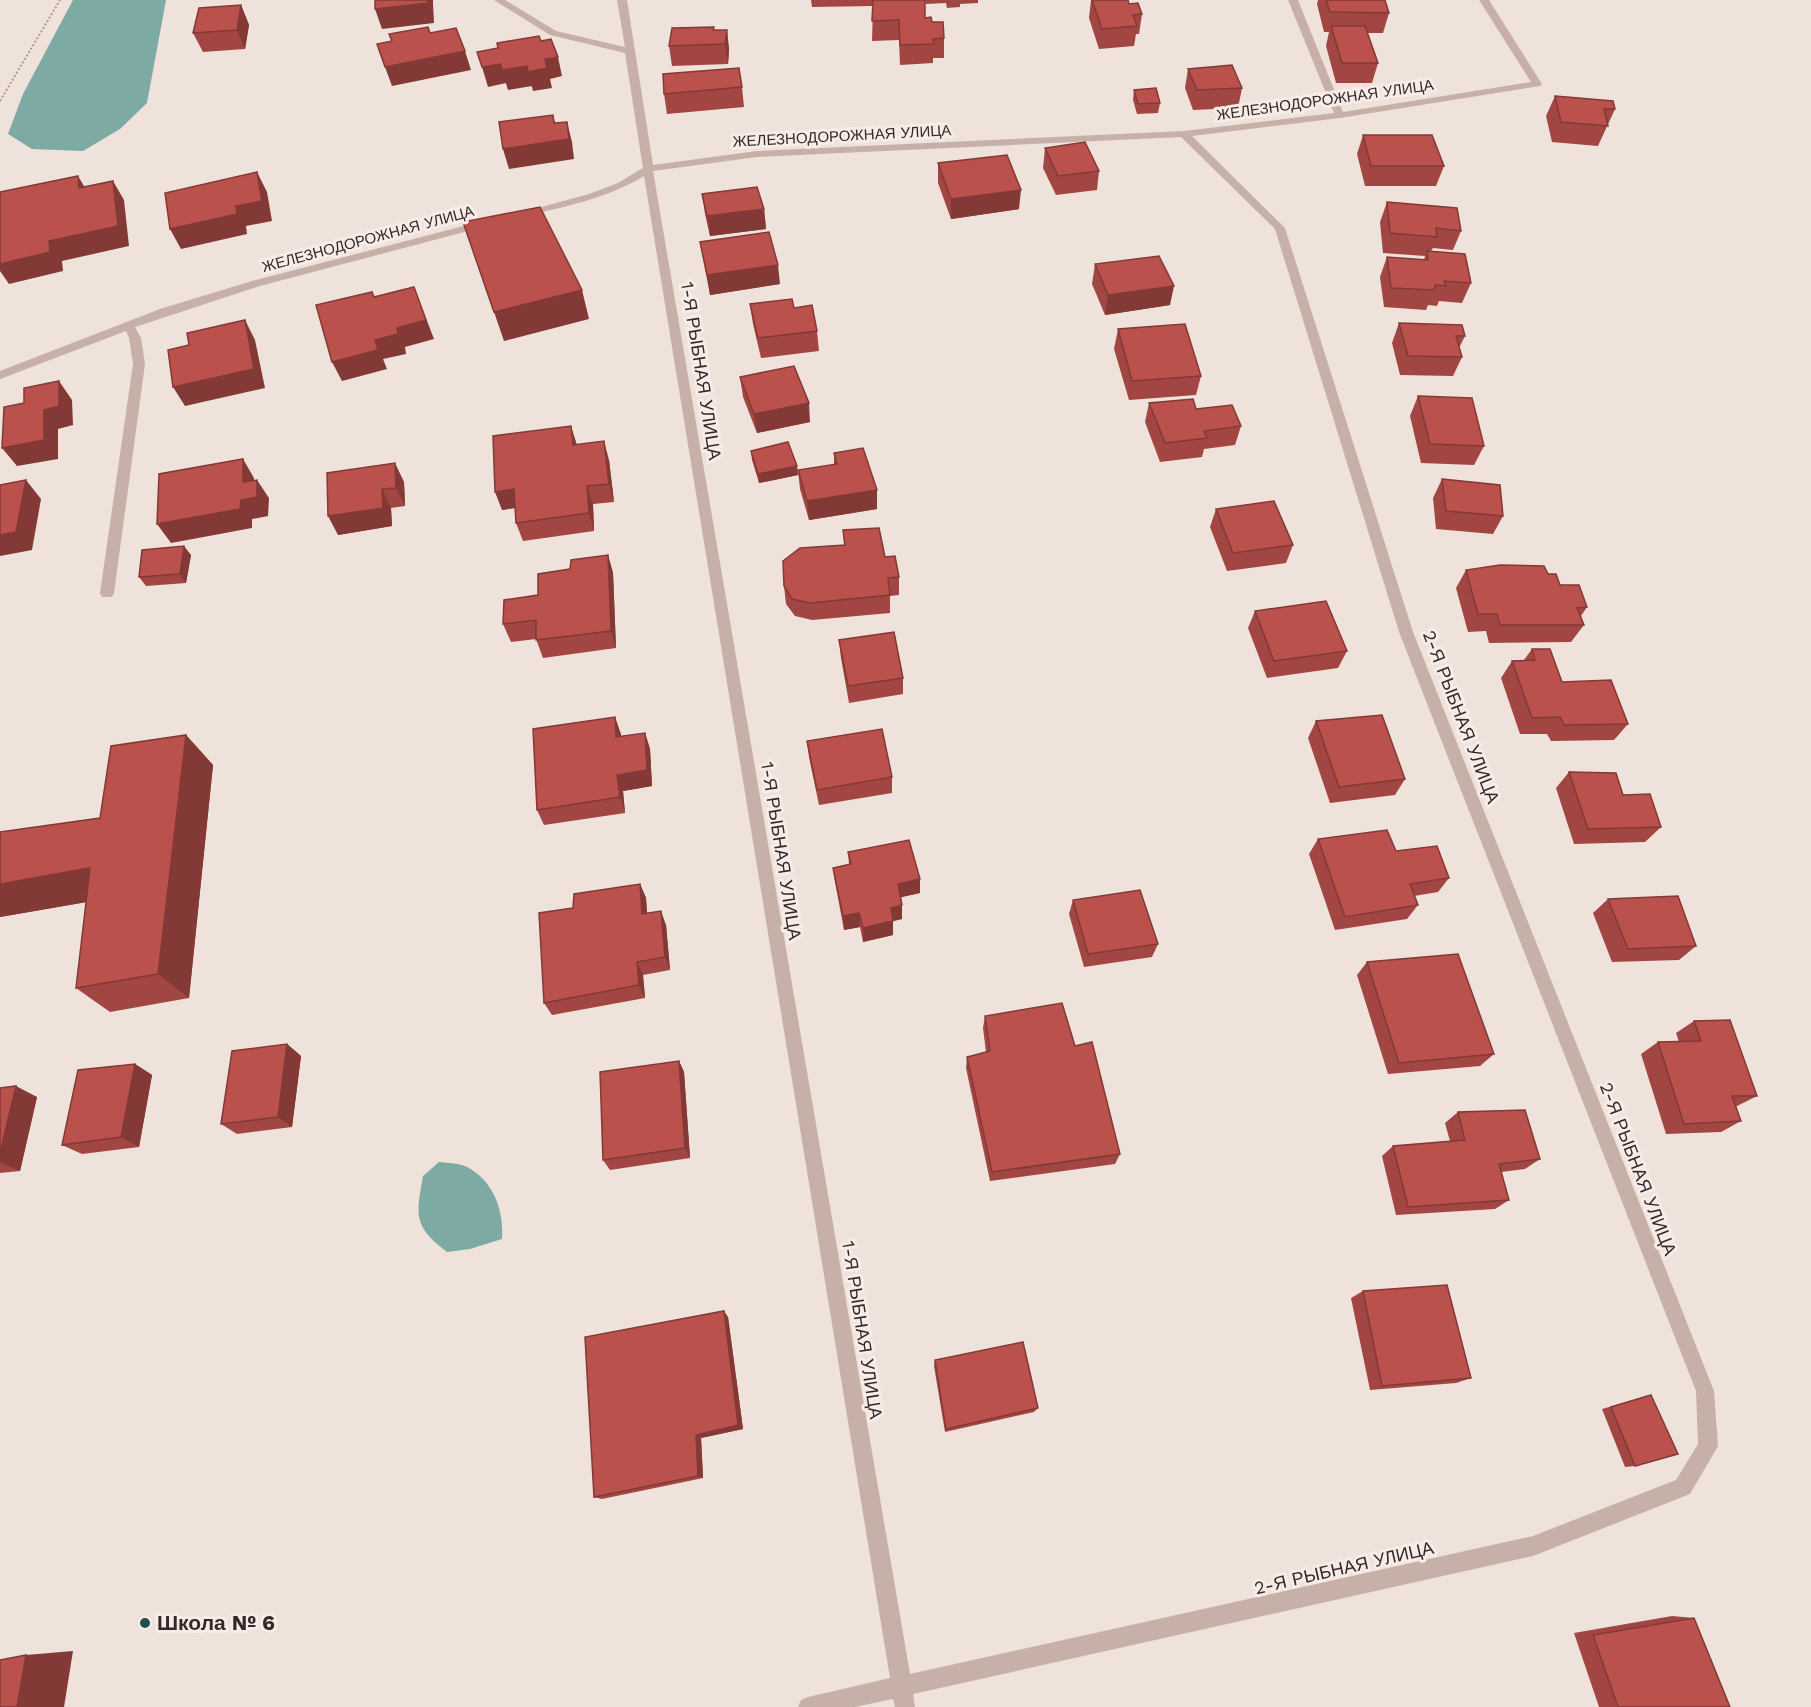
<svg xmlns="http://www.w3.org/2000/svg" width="1811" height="1707" font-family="'Work Sans',sans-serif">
	<rect width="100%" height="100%" fill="#efe2db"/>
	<path fill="#7daaa2" d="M73,0H166L147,103L120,129L83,151L32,149L8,134L23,94Z
		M439,1162C448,1163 460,1163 467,1167C494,1181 504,1211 502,1239L470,1249L447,1252C413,1226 416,1216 423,1176Z"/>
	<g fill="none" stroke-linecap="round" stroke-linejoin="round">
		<path stroke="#b29993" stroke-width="2" stroke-dasharray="2 2" stroke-linecap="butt" d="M0,101L60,0"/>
		<path fill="#c6b0a8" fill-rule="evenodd" d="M494,0H505L556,31L625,47L617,0H627L653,165L757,151L1184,131L1334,113L1288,0H1298L1343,112L1531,82L1479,0H1489L1542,84L1540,86L1340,118L1192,136L1285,228L1413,632L1714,1391L1718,1446L1690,1494L1533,1556L913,1694L915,1707H895L893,1699L855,1707H798L801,1700L808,1697L890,1678L644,176C606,199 563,207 521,217L516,214L589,194L618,183L643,168L625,53L550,35ZM1181,137L1275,229L1399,632L1696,1391L1698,1444L1676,1480L1533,1536L910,1674L653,171L757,157Z
			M483,221L487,222V226L260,286L135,327L141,338L145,364L114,593L112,597H102L100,593L133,364L129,338L126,331L0,379V371L160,309L252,281Z"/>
	</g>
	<path fill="#a14642" d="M811,0H925V18L932,22L944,38V58H933V63L900,65L899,40L872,41L873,6L812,7Z
		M925,0H978V3L960,4V7L947,8L946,3L926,4Z
		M1091,0H1128L1129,4L1142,14L1139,34H1136L1134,46L1099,49L1089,18Z
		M1318,0H1385L1389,13L1383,33H1367L1378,63L1372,83H1336L1326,46L1329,32H1324L1317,4Z
		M241,5L249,25L245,49L203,52L193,33Z
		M714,27V30H727L729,50L728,64L672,66L669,46Z
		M1188,69L1242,88L1238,108L1193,110L1185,88Z
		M742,87L744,107L667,114L664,94Z
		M1134,90L1160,103L1158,113L1137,114L1133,100Z
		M1555,96L1615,109L1598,146L1552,142L1546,116Z
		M1363,135L1444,166L1436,186H1365L1357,154Z
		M1045,148L1099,171L1097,190L1056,195L1043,168Z
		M938,163L1019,209L951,219L938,183Z
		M702,194L764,209L766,229L710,236L705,214Z
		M1387,202L1461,231L1453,250L1433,248L1431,251L1471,283L1462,303L1439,301L1437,306L1428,305L1426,310L1384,307L1380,277L1387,257L1424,260L1425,256L1383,253L1380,222Z
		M700,242L780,284L710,295Z
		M1095,264L1170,305L1105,315L1092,284Z
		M750,304L794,308L817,331L819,351L761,358L753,324Z
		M1399,323L1465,336L1459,348L1462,357L1453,376L1400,375L1392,343Z
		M1118,329L1201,376L1196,395L1129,400L1114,349Z
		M740,377L810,422L757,433L743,397Z
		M1418,396L1484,446L1474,465L1421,463L1410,416Z
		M1149,403L1196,409L1241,426L1235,445L1204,449L1202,457L1160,462L1145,422Z
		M577,445L609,460L614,502L593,504L594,531L523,541L516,523L515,508L502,510Z
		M751,451L798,475L759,483L752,460Z
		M834,453L877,490V509L809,520L800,489L798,470L834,465Z
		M327,473L404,482L405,506L391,508L392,526L338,535Z
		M1442,479L1503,516L1493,534L1436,529L1433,498Z
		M1216,509L1293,545L1286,563L1227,571L1210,527Z
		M843,530L885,557L899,577V595L890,596V613L812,620L795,616L786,604L784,586L844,545Z
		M191,555L186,583L146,586L139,577Z
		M608,555L613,573L616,648L543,658L536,639L511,642L503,624L570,569Z
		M1466,570L1548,574L1587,607L1581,616L1584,625L1571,642L1489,643L1486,631L1468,632L1456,588Z
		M1255,611L1347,651L1338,668L1267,678L1248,628Z
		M839,640L903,678V694L849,703L841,658Z
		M1532,649L1562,682L1628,724L1614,740L1551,741L1547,734H1520L1501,678L1512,661L1524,660Z
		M615,717L621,737L645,733L650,749L652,786L623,791L625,813L544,825L537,810Z
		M1316,721L1405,779L1395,795L1330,803L1308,738Z
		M186,735L213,765L189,998L110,1012L76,988L86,902L0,917V832L100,818Z
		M807,741L892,777V793L819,805L809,757Z
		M1569,772L1623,795L1661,827L1645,842L1574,844L1556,788Z
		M1318,839L1396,851L1449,878L1438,892L1414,896L1418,905L1407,919L1335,930L1309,854Z
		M848,852L920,879V893L900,897L902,919L893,921V935L863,942L860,927L844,930L835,882L833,868L849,864Z
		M640,884L646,898L647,913L666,925L670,970L643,975L645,998L552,1015L544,1003L573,908Z
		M1608,899L1696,946L1679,960L1612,962L1593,913Z
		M1073,900L1158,944L1152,957L1084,967L1069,914Z
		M1367,962L1494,1054L1480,1066L1388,1074L1357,975Z
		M985,1016L1120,1154L1115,1164L990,1181L966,1068L967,1057L986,1052L983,1028Z
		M1694,1021L1757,1096L1735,1107L1741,1121L1721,1132L1666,1134L1641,1054L1658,1042H1679L1676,1033Z
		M287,1044L301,1056L292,1127L237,1134L221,1124Z
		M679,1061L684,1072L690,1158L610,1170L603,1160Z
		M135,1064L152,1075L139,1147L82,1154L62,1145Z
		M0,1088L37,1097L20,1171L0,1173Z
		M1458,1112L1540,1159L1525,1169L1501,1172L1509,1200L1495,1209L1396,1215L1382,1156L1393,1146L1450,1141L1445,1123Z
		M1363,1291L1471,1378L1456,1383L1370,1390L1351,1298Z
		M728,1317L743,1429L701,1438L703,1478L602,1499L594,1497Z
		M935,1360L1038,1408L1034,1412L945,1432L934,1366Z
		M1651,1395L1635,1466L1625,1467L1602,1409Z
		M1672,1616L1694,1618L1730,1707H1599L1574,1633Z"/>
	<path fill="#833936" d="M428,0H433V3L434,23L382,29L375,9Z
		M241,5L249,25L245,49L237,30Z
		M727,30L729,50L728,64L725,44Z
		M465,51L471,70L392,86L385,67Z
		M558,57L562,76L550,79L552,88L533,91L528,72L545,59Z
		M501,64L506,83L488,87L482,67Z
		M527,66L532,86L508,90L502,70Z
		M553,115L558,134L567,122L572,142L574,159L509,169L503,149L554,123Z
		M257,172L267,192L272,221L246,226L247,234L181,249L170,229L236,206Z
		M78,176L90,196L79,188Z
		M113,181L124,200L129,246L62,261L63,271L9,284L0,271V264L49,241Z
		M1021,190L1019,209L951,219V199Z
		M764,209L766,229L710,236L707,216Z
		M778,265L780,284L710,295L707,275Z
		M1174,286L1170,305L1105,315L1108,295Z
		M414,287L434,339L405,347L406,354L383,359L387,369L342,381L332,362L397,328Z
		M582,290L589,319L504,341L494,312Z
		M245,320L255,340L265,388L185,406L173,387Z
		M59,381L72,400L73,425L58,429V459L17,466L2,448L44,410Z
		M809,403L810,422L757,433L754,414Z
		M571,426L577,445H573Z
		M604,441L609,460L614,502L609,484Z
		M243,459L254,478V498L257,480L269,498L268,516L252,519V528L171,543L157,524L243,482Z
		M395,463L404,482L405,506L396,488Z
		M797,466L798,475L759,483L758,474Z
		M26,480L41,499L32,550L0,556V535Z
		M587,486L593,504L594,531L589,513Z
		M382,489L391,508L392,526L338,535L328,516Z
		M514,489L521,507L502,510L495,492Z
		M877,490V509L809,520L807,501Z
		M184,546L191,555L186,583L180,574Z
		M608,555L613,573L616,648L611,631Z
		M615,717L621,734V754L616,737Z
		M645,733L650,749L652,786L623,791L625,813L620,797L617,775Z
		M186,735L213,765L189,998L158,974Z
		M90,868L122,896L0,917V884Z
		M920,879V893L898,898V884Z
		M640,884L646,898L648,928L642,914Z
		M902,905V919L893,921V935L863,942V928L891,908Z
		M661,911L666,925L670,970L665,957Z
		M859,913L860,927L844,930L843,916Z
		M637,962L643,975L645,998L639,985Z
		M287,1044L301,1056L292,1127L278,1117Z
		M679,1061L684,1072L690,1158L685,1148Z
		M135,1064L152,1075L139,1147L121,1137Z
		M16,1086L37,1097L20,1171L0,1162V1153Z
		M724,1311L728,1317L743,1429L701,1438L703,1478L698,1476L696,1435Z
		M73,1651L64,1707H17L26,1655Z"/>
	<path fill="#bb514d" stroke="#833936" stroke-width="1.5" d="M375,0H428V3L375,9Z
		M873,0H925V18L931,17L932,22H943L944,38L933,39L934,44L900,45L899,20L872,21Z
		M1092,0H1128L1129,4L1138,3L1142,14L1133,15L1137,26L1102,29Z
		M1326,0H1385L1389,13L1330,12Z
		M241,5L237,30L193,33L199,8Z
		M1331,26H1365L1378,63H1342Z
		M428,27L430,33L456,28L465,51L385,67L377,44L392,41L389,34Z
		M714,27L713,30H727L725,44L669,46L672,28Z
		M539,36L541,41L551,39L558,57L545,59L547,68L528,72L527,66L502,70L501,64L482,67L477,52L498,48L497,43Z
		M1232,65L1242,88L1197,90L1188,69Z
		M739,68L742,87L664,94L663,74Z
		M1156,88L1160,103L1138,104L1134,90Z
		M1555,96L1613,101L1615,109H1604L1608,126L1561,122Z
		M553,115L554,123L567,122L569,139L503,149L499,122Z
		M1363,135H1432L1444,166H1371Z
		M1085,142L1099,171L1058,176L1045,148Z
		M1007,155L1021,190L951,199L938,163Z
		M257,172L262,201L236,206L237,214L170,229L165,193Z
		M78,176L79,188L113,181L118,226L49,241L50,252L0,264V192Z
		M757,187L764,209L707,216L702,194Z
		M1387,202L1457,208L1461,231L1436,228L1437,237L1390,233Z
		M540,207L582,290L494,312L463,222Z
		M769,232L778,265L707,275L700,242Z
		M1427,251L1465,254L1471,283L1444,281L1446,286L1435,285L1434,290L1391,288L1387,257L1428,260Z
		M1159,256L1174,286L1108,295L1095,264Z
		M414,287L426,320L397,328L398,334L375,340L378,350L332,362L316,305L372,292L374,297Z
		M792,299L794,308L812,305L817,331L758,338L750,304Z
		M245,320L254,369L173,387L168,350L189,345L187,333Z
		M1399,323L1462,325L1465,336H1456L1462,357L1408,356Z
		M1185,324L1201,376L1132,381L1118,329Z
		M794,366L809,403L754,414L740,377Z
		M59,381V406L44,410V440L2,448L4,407L24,403V388Z
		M1418,396L1472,398L1484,446L1430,444Z
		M1193,399L1196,409L1232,405L1241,426L1204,431L1207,438L1165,443L1149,403Z
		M571,426L573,445L604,441L609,484L587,486L589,513L516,523L514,489L495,492L493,436Z
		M788,442L797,466L758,474L751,451Z
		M863,448L877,490L807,501L798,470L837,464L834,453Z
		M243,459V482L257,480V497L241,500L240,509L157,524L159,474Z
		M395,463L396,488L382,489L383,508L328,516L327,473Z
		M1442,479L1500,485L1503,516L1446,511Z
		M26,480L16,532L0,535V485Z
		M1274,501L1293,545L1233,553L1216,509Z
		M879,528L885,557L895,556L899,577L888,578L890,595L810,603L792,599L784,586L783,561L800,548L845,545L843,530Z
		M184,546L180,574L139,577L142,550Z
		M608,555L611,631L536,640V620L503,624L504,600L538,595V574L570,569L571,560Z
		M1500,565L1544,566L1548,574H1556L1560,585H1579L1587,607L1577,608L1584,625H1500L1497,614H1478L1466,570Z
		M1326,601L1347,651L1274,661L1255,611Z
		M894,632L903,678L848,686L839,640Z
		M1532,649H1550L1562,682L1611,680L1628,724L1564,725L1560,717L1532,718L1512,661L1535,660Z
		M1382,715L1405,779L1339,787L1316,721Z
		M615,717L616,737L645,733L647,770L617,775L620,797L537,810L533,729Z
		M882,729L892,777L817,790L807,741Z
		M186,735L158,974L76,988L90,868L0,884V832L100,818L111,746Z
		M1569,772L1616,773L1623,795L1650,794L1661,827L1588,829Z
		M1387,830L1396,851L1437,846L1449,878L1410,884L1418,905L1345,917L1318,839Z
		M909,840L920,879L898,884L902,905L891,908L893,921L863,928L859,913L843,916L833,868L851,864L848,852Z
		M640,884L642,914L661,911L665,957L637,962L639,985L544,1003L539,913L573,908L574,894Z
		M1140,890L1158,944L1088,954L1073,900Z
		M1678,896L1696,946L1628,949L1608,899Z
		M1458,954L1494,1054L1399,1063L1367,962Z
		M1062,1003L1075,1046L1092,1042L1120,1154L992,1172L967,1057L990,1051L985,1016Z
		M1730,1020L1757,1096H1732L1741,1121L1684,1124L1658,1042L1701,1041L1694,1021Z
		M287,1044L278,1117L221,1124L232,1051Z
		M679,1061L685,1148L603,1160L600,1072Z
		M135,1064L121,1137L62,1145L78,1070Z
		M16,1086L0,1153V1088Z
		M1525,1110L1540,1159L1499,1164L1509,1200L1408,1207L1393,1146L1465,1140L1458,1112Z
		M1447,1285L1471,1378L1382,1386L1363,1291Z
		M724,1311L738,1425L696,1435L698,1476L594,1497L585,1337Z
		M1023,1342L1038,1408L946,1429L935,1360Z
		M1651,1395L1678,1454L1635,1466L1611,1407Z
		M1694,1618L1730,1707H1618L1593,1635Z
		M26,1655L17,1707H0V1660Z"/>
	<circle fill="#21514a" stroke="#f7ece7" stroke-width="2" cx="145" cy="1623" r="6"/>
	<g text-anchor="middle" stroke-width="6" stroke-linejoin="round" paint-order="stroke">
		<g font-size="15" fill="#342928" stroke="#f7ece7">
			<text transform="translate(1325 100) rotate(-8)" y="5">ЖЕЛЕЗНОДОРОЖНАЯ УЛИЦА</text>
			<text transform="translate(842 136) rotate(-3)" y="5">ЖЕЛЕЗНОДОРОЖНАЯ УЛИЦА</text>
			<text transform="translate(368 239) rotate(-15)" y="5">ЖЕЛЕЗНОДОРОЖНАЯ УЛИЦА</text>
		</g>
		<g font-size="18" fill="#342928" stroke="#f7ece7">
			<text transform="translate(701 371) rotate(81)" y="6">1-Я РЫБНАЯ УЛИЦА</text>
			<text transform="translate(1461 717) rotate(69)" y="6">2-Я РЫБНАЯ УЛИЦА</text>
			<text transform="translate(781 851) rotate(81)" y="6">1-Я РЫБНАЯ УЛИЦА</text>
			<text transform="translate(1638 1169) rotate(69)" y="6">2-Я РЫБНАЯ УЛИЦА</text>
			<text transform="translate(862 1330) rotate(81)" y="6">1-Я РЫБНАЯ УЛИЦА</text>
			<text transform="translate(1344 1568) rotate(-13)" y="6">2-Я РЫБНАЯ УЛИЦА</text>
		</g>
		<g font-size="21" font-weight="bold" fill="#342928" stroke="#f7ece7" text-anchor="start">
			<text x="157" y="1630">Школа № 6</text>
		</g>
	</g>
</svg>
